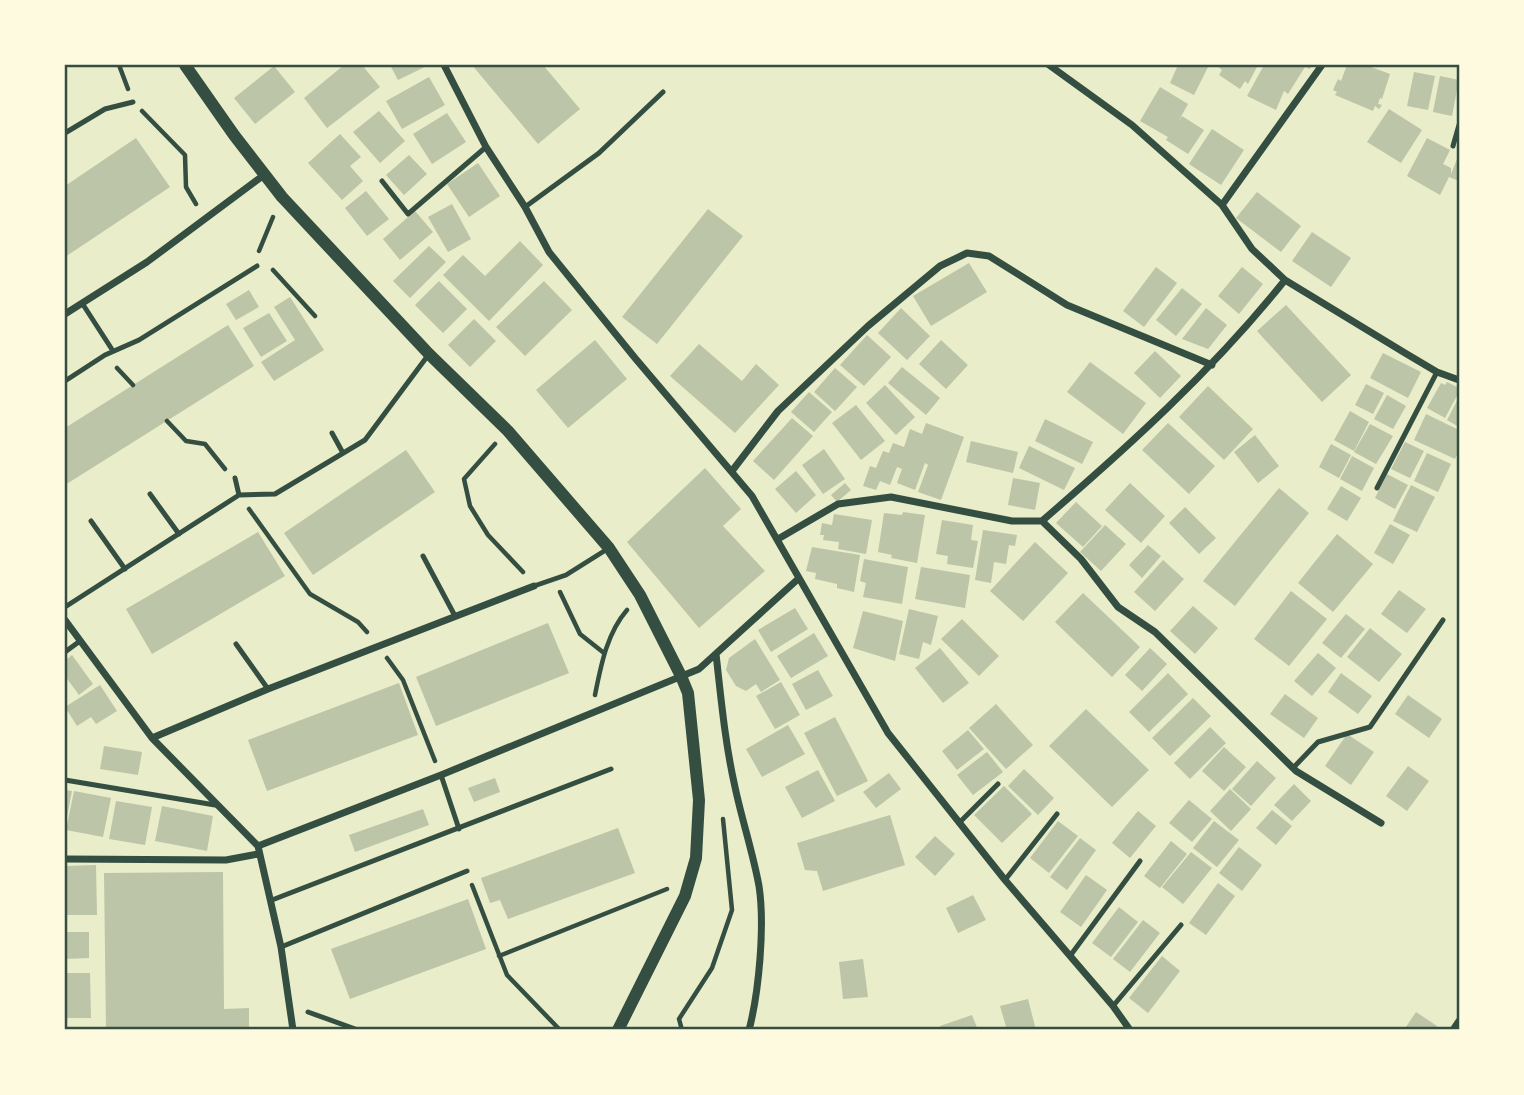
<svg xmlns="http://www.w3.org/2000/svg" width="1524" height="1095" font-family="Rubik,sans-serif">
	<rect width="100%" height="100%" fill="#e9edc9"/>
	<path fill="#bcc5a7" d="M344,65H362L380,87L327,128L304,98Z
		M390,65H429L398,80Z
		M472,65H543L580,109L538,144Z
		M1178,65H1209L1194,95L1170,83Z
		M1216,65H1258L1248,84L1245,81L1240,89L1219,75L1222,70Z
		M1264,65H1312L1310,69L1305,67L1288,94L1284,91L1276,110L1247,96Z
		M1347,65H1366L1390,74L1382,99L1380,98L1378,104L1382,105L1379,109L1375,106L1373,111L1335,95L1337,92L1333,90L1338,79L1341,81Z
		M274,66L295,92L255,124L234,98Z
		M1414,72L1435,76L1428,110L1407,106Z
		M1440,76L1459,80L1452,116L1433,112Z
		M429,77L445,105L402,129L386,101Z
		M1160,87L1188,104L1178,122L1182,116L1204,130L1188,154L1166,140L1168,137L1140,121Z
		M1389,109L1422,130L1401,163L1367,142Z
		M379,111L405,141L380,163L353,132Z
		M447,113L466,142L432,164L413,134Z
		M1212,129L1244,150L1221,185L1189,164Z
		M340,134L361,157L350,166L363,181L342,200L308,163Z
		M136,138L170,187L65,257V186Z
		M1427,138L1450,150L1443,164L1451,168V174L1459,154V181L1449,177L1440,195L1407,176Z
		M409,155L427,174L404,195L386,175Z
		M478,163L500,196L469,217L447,184Z
		M366,191L389,219L367,236L345,208Z
		M1257,192L1301,226L1281,252L1236,218Z
		M452,204L471,239L448,252L428,217Z
		M708,209L743,236L657,344L622,317Z
		M415,211L433,232L400,260L383,239Z
		M1312,232L1351,258L1331,287L1292,261Z
		M520,241L543,265L489,321L443,275L463,255L485,276Z
		M429,246L446,262L410,298L393,281Z
		M969,263L987,292L931,326L913,296Z
		M1156,267L1177,283L1144,327L1123,311Z
		M1242,267L1263,284L1239,314L1218,296Z
		M439,281L467,309L443,333L415,305Z
		M544,281L572,310L525,356L496,327Z
		M1182,288L1202,304L1176,336L1156,320Z
		M249,290L259,307L236,320L226,304Z
		M290,297L324,350L274,381L261,362L295,340L274,307Z
		M1286,305L1351,375L1322,402L1257,331Z
		M901,308L930,336L907,360L878,333Z
		M1206,308L1227,325L1208,349L1182,339Z
		M269,313L287,341L261,357L243,328Z
		M474,319L496,341L470,367L448,345Z
		M228,325L254,366L65,485V428Z
		M867,335L891,357L864,386L840,365Z
		M595,340L627,379L568,428L536,390Z
		M941,340L968,365L946,389L919,364Z
		M699,344L742,381L756,364L779,385L735,433L670,376Z
		M1155,351L1181,376L1160,398L1134,373Z
		M1383,353L1421,372L1408,398L1370,378Z
		M1090,362L1146,403L1123,434L1067,392Z
		M902,367L940,398L926,415L888,383Z
		M835,368L857,387L835,411L814,392Z
		M1447,382L1459,388V392L1445,418L1427,408L1441,383L1445,385Z
		M1366,384L1384,393L1373,414L1355,405Z
		M885,385L915,417L896,435L866,403Z
		M1208,386L1253,429L1224,460L1179,417Z
		M809,392L832,412L814,432L791,412Z
		M1387,395L1406,406L1393,429L1374,419Z
		M1459,397V427L1447,420Z
		M856,405L885,441L861,460L832,423Z
		M1350,411L1369,422L1354,451L1334,440Z
		M1426,414L1459,430V451L1455,459L1414,440Z
		M792,418L813,436L774,480L753,461Z
		M1045,419L1093,442L1082,464L1035,441Z
		M926,423L964,437L941,500L918,492L928,465L925,463L915,490L897,483L902,469L897,467L890,485L880,481L876,490L863,486L870,466L876,468L883,451L889,453L893,443L904,447L910,429L922,434Z
		M1168,423L1215,466L1189,494L1142,450Z
		M1370,424L1393,436L1376,464L1354,452Z
		M1255,435L1279,466L1258,483L1234,452Z
		M971,441L1018,452L1013,473L966,462Z
		M1405,442L1424,451L1410,478L1391,469Z
		M1331,444L1351,455L1339,478L1319,467Z
		M1029,446L1075,468L1064,490L1019,468Z
		M824,449L845,479L823,494L802,465Z
		M406,450L435,492L313,575L284,533Z
		M1427,453L1451,464L1438,492L1414,481Z
		M1352,456L1374,468L1362,491L1340,479Z
		M705,468L741,509L723,526L765,571L699,628L627,542Z
		M796,471L816,495L796,513L775,489Z
		M1387,474L1408,485L1395,509L1375,498Z
		M1013,478L1040,483L1035,510L1008,505Z
		M845,483L851,490L837,502L831,495Z
		M1130,483L1165,516L1141,543L1105,510Z
		M1411,485L1435,497L1417,532L1393,521Z
		M1341,486L1361,498L1347,521L1327,509Z
		M1279,488L1309,513L1235,606L1203,581Z
		M1076,502L1102,526L1083,547L1056,523Z
		M1185,507L1216,538L1199,554L1169,523Z
		M903,512L925,515L917,563L891,558L892,555L878,552L884,513L902,515Z
		M834,514L872,520L866,554L838,549L839,542L823,540L824,535H820L822,523L832,525Z
		M942,520L973,525L971,540L978,541L973,568L947,564L948,556L936,554Z
		M1390,524L1410,535L1393,564L1374,553Z
		M1105,525L1126,544L1101,571L1080,552Z
		M983,530L1017,535L1015,546L1009,545L1006,564L994,562L991,583L975,580Z
		M258,532L285,576L152,654L126,609Z
		M1337,534L1373,564L1333,612L1298,583Z
		M1035,542L1068,573L1023,621L990,591Z
		M1148,545L1161,556L1142,578L1129,565Z
		M812,547L860,555L854,592L837,588V584L815,579L816,573L806,571Z
		M864,559L908,567L902,604L863,597L866,583L860,581Z
		M1163,560L1184,579L1155,611L1134,592Z
		M921,567L970,575L965,608L915,599Z
		M1399,590L1426,609L1407,633L1381,614Z
		M1291,591L1327,619L1289,666L1254,639Z
		M1083,593L1140,647L1112,677L1055,622Z
		M1193,606L1218,628L1195,654L1170,631Z
		M795,608L808,629L771,652L758,630Z
		M909,609L938,616L931,645L923,642L919,659L899,654Z
		M863,611L903,621L895,661L853,648Z
		M1346,614L1365,629L1341,658L1322,643Z
		M962,619L999,656L979,676L941,639Z
		M548,623L569,673L436,726L416,677Z
		M1370,628L1402,654L1379,682L1347,657Z
		M814,633L828,656L791,678L777,656Z
		M755,639L780,680L761,692L756,684L746,691L736,686L726,670L729,658Z
		M940,648L969,683L943,703L915,668Z
		M1150,648L1167,664L1142,691L1125,675Z
		M1318,653L1336,668L1312,696L1294,681Z
		M72,655L93,684L79,695L65,676V661Z
		M818,670L833,696L806,710L792,684Z
		M1168,673L1188,694L1149,732L1129,712Z
		M1341,673L1372,696L1358,714L1328,692Z
		M781,682L800,715L775,729L756,696Z
		M399,683L418,735L267,791L248,740Z
		M100,685L117,711L96,724L91,717L77,726L65,707Z
		M1285,694L1318,718L1304,738L1270,714Z
		M1408,695L1442,719L1429,738L1395,714Z
		M1193,698L1211,716L1170,756L1152,738Z
		M996,704L1033,745L1006,769L969,728Z
		M1086,709L1149,770L1112,807L1049,746Z
		M835,717L868,781L837,796L804,733Z
		M788,725L805,754L762,777L746,749Z
		M1210,727L1226,743L1190,779L1174,763Z
		M968,730L984,749L957,770L942,751Z
		M1347,734L1374,752L1351,785L1325,766Z
		M104,746L142,752L138,775L100,769Z
		M1224,747L1246,767L1224,791L1202,771Z
		M987,752L1003,772L973,795L957,775Z
		M1257,761L1276,778L1251,806L1232,789Z
		M1408,766L1429,781L1407,811L1386,796Z
		M1024,769L1054,798L1038,815L1008,786Z
		M818,770L835,801L802,818L785,787Z
		M889,773L901,789L876,808L863,792Z
		M495,778L500,792L474,802L468,788Z
		M1294,784L1311,801L1292,821L1274,805Z
		M1004,786L1032,814L1002,843L974,815Z
		M1230,789L1251,809L1231,831L1210,811Z
		M65,790L72,791L66,822L65,821Z
		M74,791L111,798L103,837L66,830Z
		M1189,800L1212,819L1192,842L1169,823Z
		M116,801L152,807L145,845L109,839Z
		M162,806L213,816L207,851L155,841Z
		M423,809L429,825L355,852L349,835Z
		M1272,810L1292,826L1276,845L1256,828Z
		M1138,811L1156,826L1130,858L1112,843Z
		M890,815L905,865L823,891L817,871L805,870L797,843Z
		M1058,821L1078,836L1049,873L1030,858Z
		M1214,821L1239,840L1217,867L1193,848Z
		M618,828L635,873L508,919L500,900L490,903L481,878Z
		M935,836L955,854L935,876L915,857Z
		M1080,838L1096,850L1067,890L1050,877Z
		M1171,841L1187,854L1160,888L1144,876Z
		M1239,847L1262,865L1242,891L1219,873Z
		M1191,852L1212,868L1183,904L1162,887Z
		M96,865L97,915H65V866Z
		M223,872L224,1009L249,1008V1030H106L104,873Z
		M1086,875L1107,890L1081,927L1060,912Z
		M1218,883L1235,896L1206,935L1189,923Z
		M973,895L986,920L958,933L946,908Z
		M468,899L486,949L350,999L331,949Z
		M1119,907L1138,922L1111,957L1092,943Z
		M1143,920L1160,933L1130,972L1113,959Z
		M65,932H89V958L65,959Z
		M1162,956L1180,971L1148,1013L1129,998Z
		M863,959L868,997L843,999L839,962Z
		M66,973H90L91,1018H67Z
		M1028,999L1036,1030H1007L1000,1006Z
		M1416,1012L1437,1026L1435,1030H1404Z
		M972,1015L978,1030H941L940,1026Z"/>
	<g fill="none" stroke-linecap="round" stroke-linejoin="round">
		<path stroke="#344e41" stroke-width="4.5" d="M119,65L128,89
			M142,111L185,155L186,187L196,204
			M259,251L273,217
			M273,270L315,316
			M117,368L133,385
			M167,421L186,441L205,444L225,469
			M495,444L464,479L470,506L488,535L523,572
			M249,509L310,594L358,622L367,632
			M560,592L580,634L604,653
			M387,658L403,680L435,761
			M595,695C601,665 607,633 627,610
			M472,885L507,975L560,1030
			M499,956L667,889
			M449,1030H467
			M682,1030L679,1019L712,968L732,910L723,819"/>
		<path stroke="#344e41" stroke-width="5" d="M65,133L105,109L133,102
			M1453,146L1459,125
			M382,181L408,214L486,147
			M525,207L599,153L663,92
			M82,303L113,351
			M65,381L105,355L139,340L257,266
			M332,433L343,453
			M235,478L239,495
			M1377,488L1437,372
			M150,494L179,534
			M91,521L125,569
			M423,556L455,616
			M534,586L566,575L609,548
			M65,607L239,495L275,494L365,440L429,354
			M236,644L268,689
			M65,652L80,641
			M1293,768L1318,742L1370,727L1443,620
			M441,775L459,829
			M65,780L215,805
			M959,823L998,784
			M1005,880L1057,814
			M272,900L611,769
			M281,947L467,871
			M1070,956L1140,861
			M1113,1006L1181,925
			M308,1012L358,1030
			M360,1030H434"/>
		<path stroke="#344e41" stroke-width="7" d="M444,65L486,147L525,207L549,252L635,358L752,496L888,733L1005,880L1113,1006L1130,1030
			M1049,65L1132,125L1222,205L1252,249L1285,280L1405,353L1437,372L1459,380
			M1222,205L1322,65
			M65,314L147,262L264,175
			M732,471L778,411L868,326L940,266L967,253L989,256L1067,305L1212,365
			M1042,521L1081,559L1118,607L1155,632L1296,771L1381,823
			M778,539L838,504L891,497L1012,521H1042C1129,446 1213,370 1285,280
			M65,620L152,738L258,846L281,947L293,1030
			M716,654C721,698 725,743 735,787C742,820 753,853 759,886C765,925 759,992 749,1030
			M152,738L268,689L534,586
			M258,846L441,775L699,669L798,579
			M65,859L226,860L258,854
			M1453,1030L1459,1021"/>
		<path stroke="#344e41" stroke-width="12" d="M185,65L234,135L282,197L429,354L508,431L609,548L640,595L681,676L688,693L699,800L696,858L685,896L618,1030"/>
	</g>
	<rect width="1524" height="1095" fill="none" stroke="#fefae0" stroke-width="133"/>
	<rect x="66" y="66" width="1392" height="962" fill="none" stroke="#344e41" stroke-width="2.5"/>
</svg>
